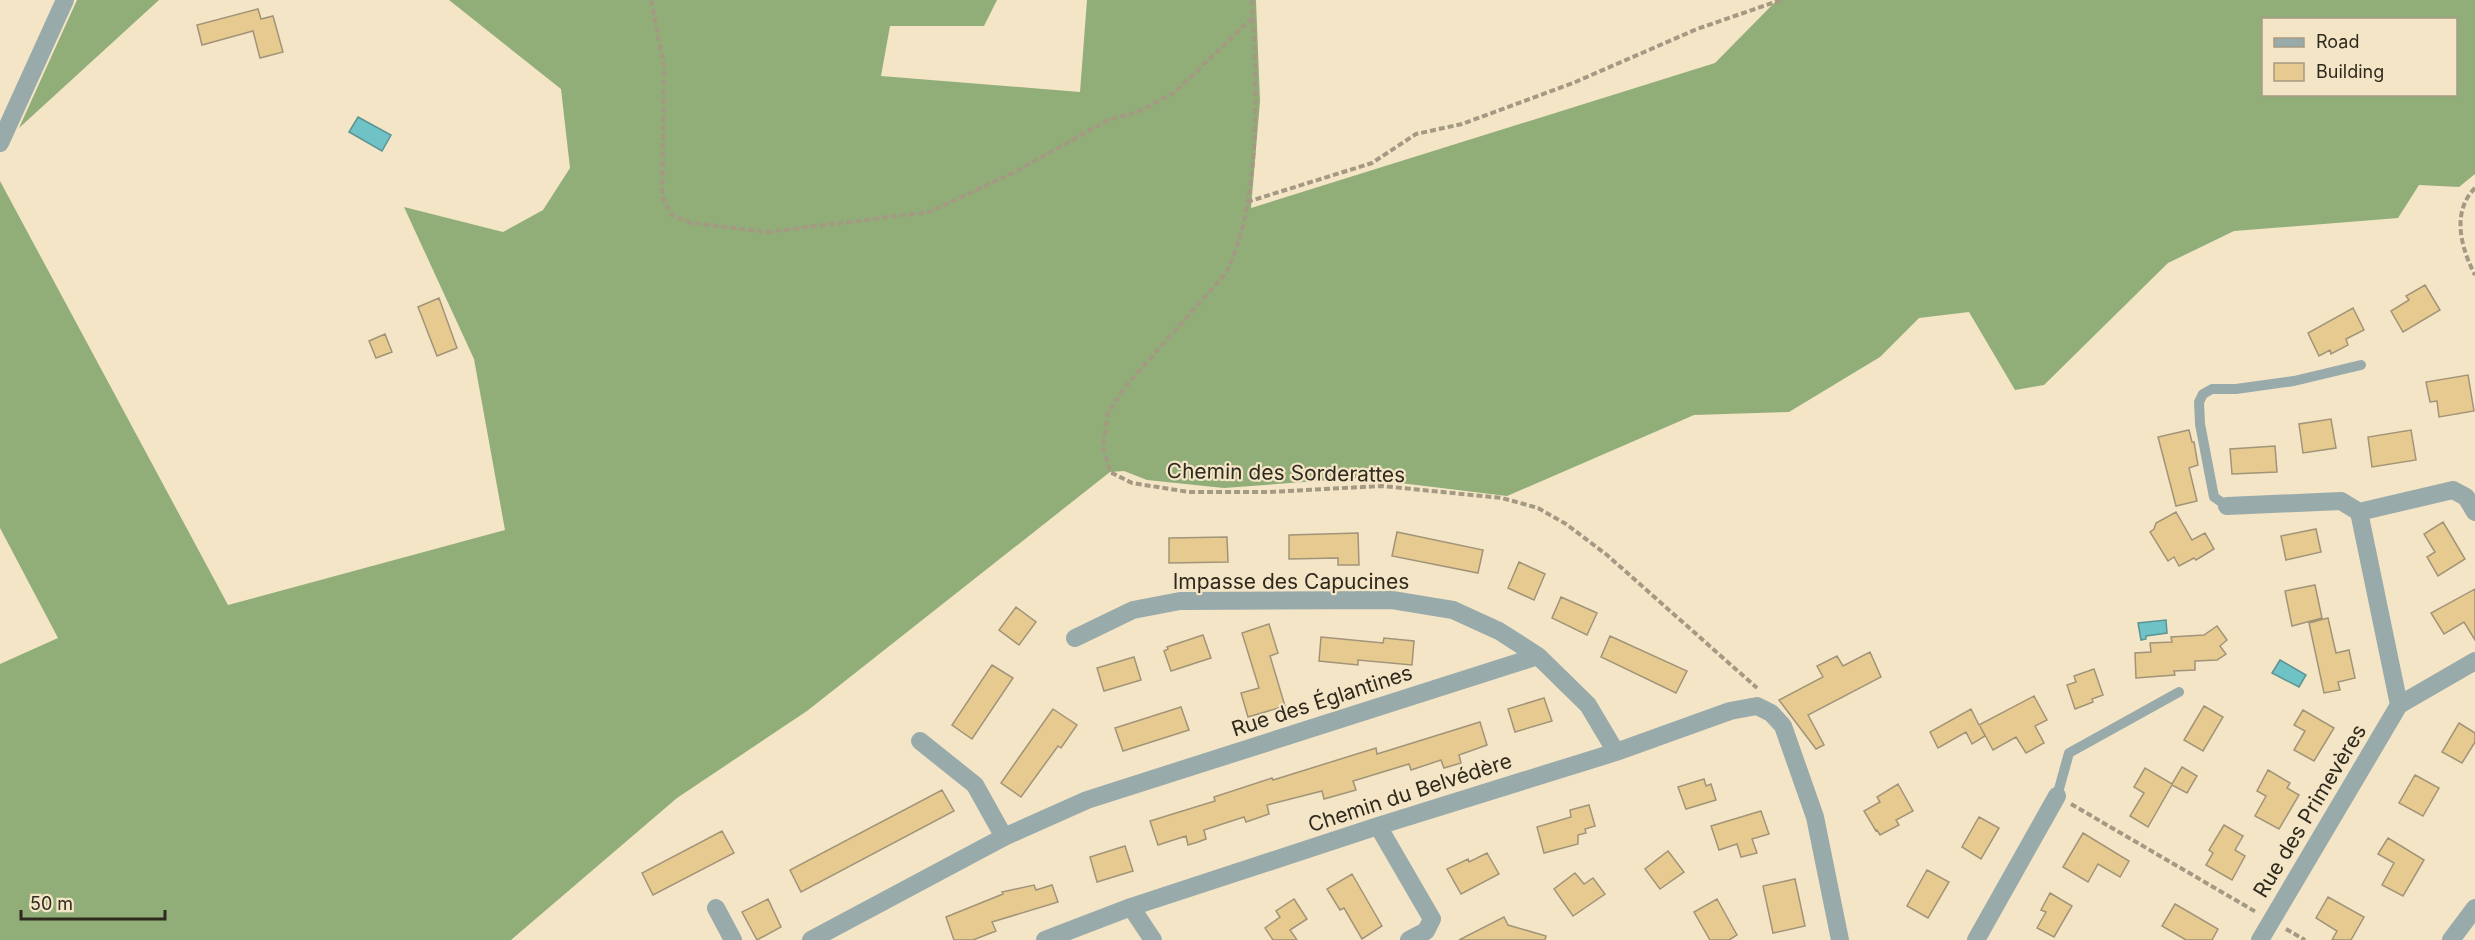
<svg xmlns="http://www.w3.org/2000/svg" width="2475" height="940" font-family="Inter,sans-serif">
	<rect width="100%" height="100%" fill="#f4e5c7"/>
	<path fill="#91ae78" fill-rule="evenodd" d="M77,0H159L19,128Z
		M449,0H997L984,26H890L881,76L1080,92L1087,0H1256L1260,101L1251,208L1715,63L1777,0H2475V174L2459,187L2419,185L2398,218L2234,231L2168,263L2044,385L2015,390L1969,312L1919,318L1880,357L1789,412L1694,415L1507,496L1359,478L1224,488L1147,480L1124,471L1110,472L807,711L677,798L511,940H0V664L58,638L0,528V181L228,605L505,530L474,359L404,207L503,232L543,210L570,168L561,89ZM2264,20H2456V94H2264Z"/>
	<path fill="#6fc2c5" stroke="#5c9493" stroke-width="1.5" d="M358,117L391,135L382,151L349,132Z
		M2166,620L2167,633L2146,636V639L2141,640L2138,623Z
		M2280,660L2306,675L2299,687L2272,673Z"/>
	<path fill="#e7ca90" stroke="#a19478" stroke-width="1.5" d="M258,9L261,19L273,16L283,52L260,58L253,31L202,45L197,25Z
		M2425,285L2440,310L2403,332L2391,311L2409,300L2406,296Z
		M439,298L457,348L437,356L418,307Z
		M2353,308L2364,330L2346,339L2348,345L2331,354L2330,350L2319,356L2308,333Z
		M385,334L392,352L376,358L369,341Z
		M2468,375L2474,411L2439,417L2437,401L2430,402L2426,382Z
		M2331,419L2336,448L2303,453L2299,424Z
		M2189,430L2192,442H2194L2198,465L2189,468L2197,501L2176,506L2158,437Z
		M2411,430L2416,460L2372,467L2368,437Z
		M2275,446L2277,472L2232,474L2230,449Z
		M2176,512L2192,540L2205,533L2214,549L2196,560L2194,558L2179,566L2174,557L2168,561L2150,532L2154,529L2156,523Z
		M2443,522L2465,559L2438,576L2427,557L2435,552L2424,534Z
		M2316,529L2321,552L2286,560L2281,536Z
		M1397,532L1483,550L1478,573L1392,556Z
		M1358,533L1359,565H1338V558L1289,559V535Z
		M1227,537L1228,562L1169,563V538Z
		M1519,562L1545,574L1534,600L1508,588Z
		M2315,585L2322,618L2292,626L2285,591Z
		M2475,589V640L2464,622L2444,634L2431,613Z
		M1561,597L1597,613L1587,635L1552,618Z
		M1016,607L1036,622L1019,645L999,630Z
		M2328,618L2336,653L2349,650L2355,678L2338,682L2340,690L2324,693L2309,623Z
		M1269,624L1278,653L1270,656L1285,706L1248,717L1241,693L1259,688L1242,633Z
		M2217,626L2227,640L2220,646L2226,654L2217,660L2195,661V670L2174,671L2175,675L2136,678L2135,653L2151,652L2150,643L2172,642L2171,637L2204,635Z
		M1203,635L1211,658L1171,671L1164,651L1168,649L1167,647Z
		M1610,636L1687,671L1676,693L1601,657Z
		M1321,637L1383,643L1384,638L1414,641L1412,665L1358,660V665L1319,661Z
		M1870,652L1881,677L1808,715L1824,745L1816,749L1779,700L1823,677L1817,666L1837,656L1843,666Z
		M1134,657L1141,680L1104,691L1097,668Z
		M992,665L1013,678L972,739L952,725Z
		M2094,669L2103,695L2092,699L2093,702L2075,709L2067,685L2076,682L2074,676Z
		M2034,696L2047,720L2035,726L2044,743L2026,753L2016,737L1993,750L1980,726L1985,736L1972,744L1966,732L1938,748L1930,732L1971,709L1979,725Z
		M1544,698L1552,721L1515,732L1508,709Z
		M2204,706L2223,717L2203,751L2184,740Z
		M1181,707L1189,730L1123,751L1115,728Z
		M1053,709L1077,725L1061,748L1058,746L1021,797L1001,783Z
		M2303,710L2334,728L2314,761L2294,750L2305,731L2294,725Z
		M1480,722L1487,745L1459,755L1461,763L1444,768L1441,760L1411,770L1409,764L1353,781L1356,790L1324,799L1322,791L1267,805L1269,814L1246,822L1244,817L1204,830L1206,839L1198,842L1188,845L1186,836L1158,845L1150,821L1215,801L1214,797L1272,778L1273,780L1376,748L1377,754Z
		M2459,723L2475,733V742L2462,763L2442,752Z
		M2182,767L2197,776L2187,793L2172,785L2148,827L2130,816L2144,793L2134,787L2145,768L2172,784Z
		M2268,770L2290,783L2287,788L2299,795L2279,829L2255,816L2266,796L2257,791Z
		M2415,775L2439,788L2423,816L2399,803Z
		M1704,779L1706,786L1711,784L1716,800L1686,809L1678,787Z
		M1898,784L1913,811L1896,820L1899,825L1880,835L1877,830L1876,831L1864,811L1880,802L1877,797Z
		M942,790L954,811L801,892L790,870Z
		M1589,805L1595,826L1585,829L1586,833L1578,835V844L1544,853L1537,827L1571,817L1570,810Z
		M1761,811L1769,834L1752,839L1757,853L1741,857L1737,844L1719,850L1711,826Z
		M1979,817L1999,828L1981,859L1962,847Z
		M2224,825L2243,836L2235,850L2245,856L2232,880L2206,865L2213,853L2209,850Z
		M722,831L734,853L653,895L642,873Z
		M2083,833L2129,861L2120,877L2098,864L2088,882L2063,867Z
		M2388,838L2424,860L2403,896L2382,885L2394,863L2378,854Z
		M1125,846L1133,871L1097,882L1090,857Z
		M1668,851L1684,872L1660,889L1645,869Z
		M1487,853L1499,874L1461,894L1447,869L1468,859L1469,862Z
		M1927,870L1949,882L1928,918L1907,906Z
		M1575,873L1584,884L1593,878L1605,894L1573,916L1554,889Z
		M1352,874L1382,926L1362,939L1344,908L1340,910L1327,889Z
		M1795,879L1805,926L1773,933L1763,886Z
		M1034,885L1036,890L1052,885L1058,902L992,922L996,931L973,940H954L946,917L1003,894L1002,892Z
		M2050,893L2072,906L2054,937L2037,928L2046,912L2041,910Z
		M2328,897L2364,917L2351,940H2332L2337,931L2316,918Z
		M768,899L781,927L757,940L742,912Z
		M1294,899L1307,919L1290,930L1297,940H1273L1265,928L1280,917L1276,911Z
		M1717,899L1737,935L1729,940H1710L1694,912Z
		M2175,904L2218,929L2212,940H2186L2162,926Z
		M1504,917L1508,925L1546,936L1545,940H1459Z"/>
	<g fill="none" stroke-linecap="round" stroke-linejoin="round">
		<path stroke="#a49982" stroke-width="4" stroke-dasharray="6 3" stroke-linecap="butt" d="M651,0L664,66L662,196L672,215L691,223L768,232L929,212L1013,173L1108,120L1140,111L1175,92L1252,18
			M1252,0C1256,82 1263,198 1226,273L1125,387L1108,413L1103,447L1110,472L1132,483L1189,492H1269L1382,486L1502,498L1538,508L1566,524L1607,555L1757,688
			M2475,188C2451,212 2461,248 2475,275
			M1247,202L1372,163L1416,134L1462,124L1573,83L1697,29L1781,0
			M2071,804L2256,912
			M2286,929L2305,940"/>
		<path stroke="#98aaaa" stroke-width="10" d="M2227,506L2214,497L2200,424L2199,402L2203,394L2212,389H2236L2294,381L2361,365
			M2057,796L2069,753L2179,692"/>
		<path stroke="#98aaaa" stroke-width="18" d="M0,143L65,0
			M2227,506L2341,501L2359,512
			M2475,512L2466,497L2453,490L2359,512L2399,705L2475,661
			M1075,638L1133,610L1180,601L1392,600L1453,610L1499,631L1538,656
			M920,741L975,785L1004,837
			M1378,826L1432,919L1426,931L1409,940
			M1131,907L1153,940
			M716,908L733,940
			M811,940L1004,837L1087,800L1538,656L1588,705L1616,752
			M1045,940L1131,907L1378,826L1616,752L1730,711L1757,706L1771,713L1783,726L1815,817L1840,940
			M1976,940L2057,796
			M2260,940L2399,705
			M2451,940L2475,908"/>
	</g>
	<g text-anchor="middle" stroke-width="4.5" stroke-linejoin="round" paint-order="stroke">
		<g font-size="21" fill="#2f2a1e" stroke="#f4e5c7">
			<text transform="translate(1286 473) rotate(1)" y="7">Chemin des Sorderattes</text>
			<text x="1291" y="589">Impasse des Capucines</text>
			<text transform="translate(1322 701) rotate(-18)" y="7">Rue des Églantines</text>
			<text transform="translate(1410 793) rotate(-18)" y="7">Chemin du Belvédère</text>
			<text transform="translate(2310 811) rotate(-59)" y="7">Rue des Primevères</text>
		</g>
	</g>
	<rect x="2262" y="18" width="195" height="78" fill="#f4e5c7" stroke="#a59a83" stroke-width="1.5"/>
	<rect x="2274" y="38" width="30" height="9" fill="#98aaaa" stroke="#a59a83" stroke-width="1.5"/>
	<text x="2316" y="48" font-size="18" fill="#2f2a1e">Road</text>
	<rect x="2274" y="63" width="30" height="18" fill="#e7ca90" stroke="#a59a83" stroke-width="1.5"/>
	<text x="2316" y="78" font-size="18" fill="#2f2a1e">Building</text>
	<path d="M21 910v9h144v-9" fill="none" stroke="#2f2a1e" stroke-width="3"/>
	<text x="30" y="910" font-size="18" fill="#2f2a1e" stroke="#f4e5c7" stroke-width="4.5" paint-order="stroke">50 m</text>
</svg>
